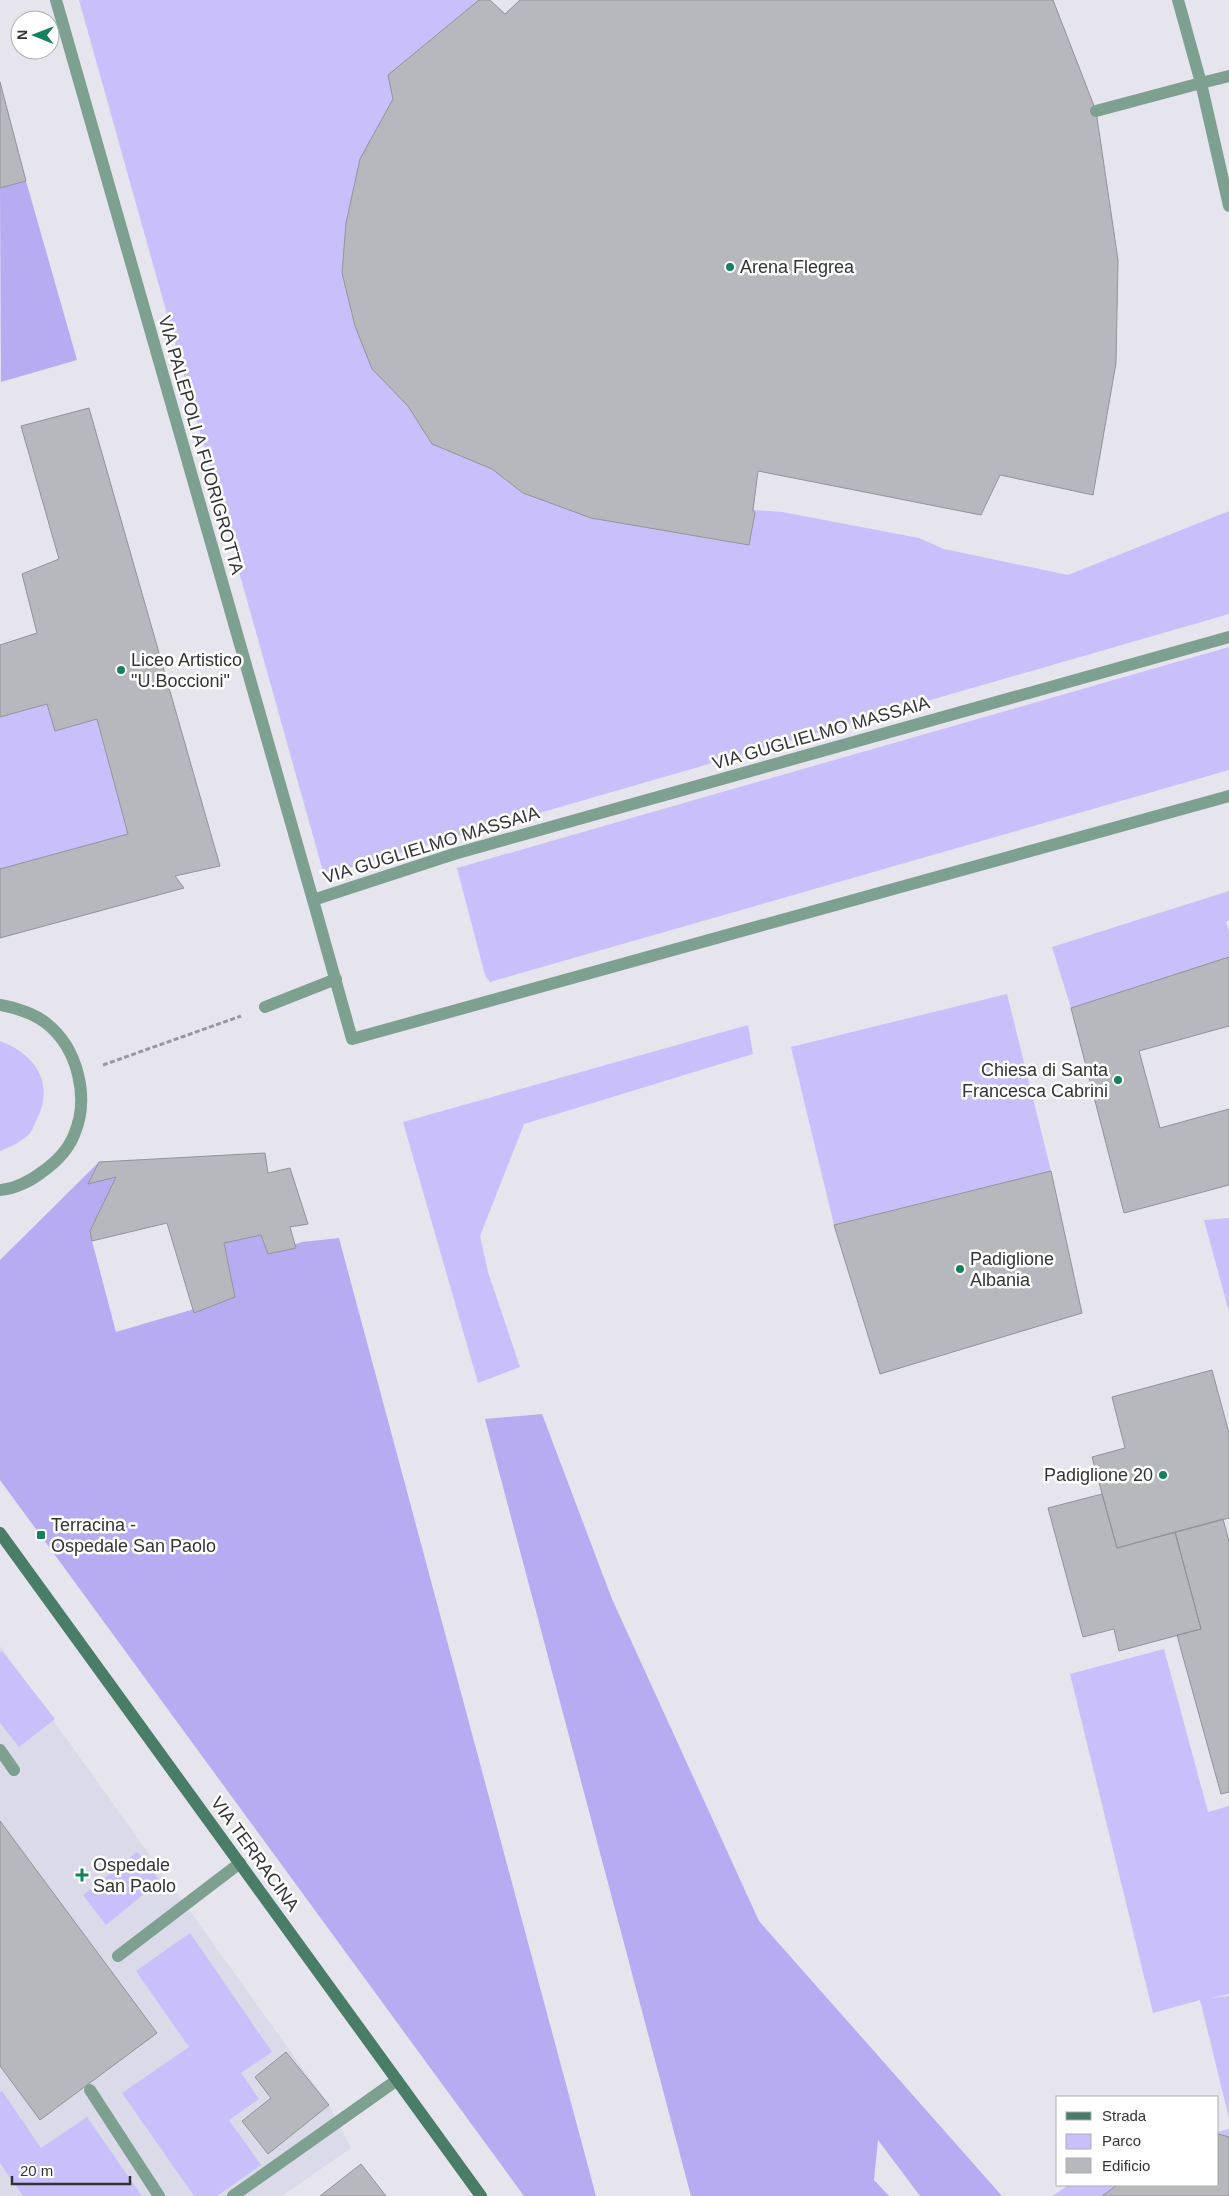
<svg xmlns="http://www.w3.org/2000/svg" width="1229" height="2196" font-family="Helvetica,sans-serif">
	<rect width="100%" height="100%" fill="#e6e5ed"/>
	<path fill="#dbdae9" d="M0,1646L329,2105L351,2148L282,2196H0Z"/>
	<path fill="#c8bffb" d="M79,0H479L388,75L393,99L360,159L346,223L342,273L355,326L372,369L408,406L432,444L492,469L523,493L591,518L749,545L753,510L782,512L919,538L944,549L1068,575L1229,511V614L324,875Z
		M1229,647V770L490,982L485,975L457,868Z
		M47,704L55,731L97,719L128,834L0,869V717Z
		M1229,891V920L1226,922L1229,932V957L1071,1008L1052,947Z
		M1007,994L1051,1171L834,1225L791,1047Z
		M748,1025L753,1054L524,1124L480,1236L488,1272L520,1367L478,1383L403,1122Z
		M0,1041C35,1054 55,1083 37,1119C35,1123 33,1129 30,1133C22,1142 10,1147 0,1151Z
		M1229,1218V1312L1204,1220Z
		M1164,1649L1208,1812L1229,1806V1994L1211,1998L1229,1996V2118L1200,2000L1153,2013L1070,1674Z
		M2,1651L55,1719L19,1747L0,1723V1653Z
		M137,1852L160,1881L106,1925L83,1895Z
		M190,1933L272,2052L241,2073L259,2099L229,2120L261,2165L217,2196H194L122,2093L189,2047L136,1971Z
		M2,2091L41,2148L87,2117L142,2196H23L0,2163V2092Z
		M1229,2129V2196H1052L1069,2185H1218V2132Z"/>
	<path fill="#b7acf2" d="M26,181L77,360L1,382L0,188Z
		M99,1162L116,1177L92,1241L116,1332L235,1297L224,1243L261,1235L268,1253L302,1242L339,1238L596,2196H524L0,1480V1260Z
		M542,1414L612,1599L759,1921L1002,2196H920L878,2140L874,2180L889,2196H691L485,1419Z"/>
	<path fill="#b7b7be" stroke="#93929a" d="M479,0H490L505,14L520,0H1053L1096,111L1118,260L1116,363L1093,495L1000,475L981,515L758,471L753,510L755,513L749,545L591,518L523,493L492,469L432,444L408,406L372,369L355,326L342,273L346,223L360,159L393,99L388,75Z
		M0,82L26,181L0,188Z
		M89,408L220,866L175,876L184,888L0,938V869L128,834L97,719L55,731L47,704L0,717V645L37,633L22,574L59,559L21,426Z
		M1229,957V1026L1139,1051L1160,1128L1229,1109V1185L1124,1213L1071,1008Z
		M265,1153L268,1173L290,1168L308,1224L290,1227L296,1248L268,1254L261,1235L224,1243L235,1297L194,1313L167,1223L92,1241L90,1231L116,1177L88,1184L99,1162Z
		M1051,1171L1082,1313L880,1374L834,1225Z
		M1212,1370L1229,1433V1518L1117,1548L1092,1457L1125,1448L1112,1397Z
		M1102,1494L1117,1548L1175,1532L1201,1629L1119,1651L1114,1629L1083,1637L1048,1508Z
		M1223,1519L1229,1541V1792L1221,1794L1177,1635L1201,1629L1175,1532Z
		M0,1821L157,2033L40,2120L0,2066Z
		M286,2052L329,2105L268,2154L242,2121L271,2098L255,2077Z
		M1218,2134L1229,2137V2196H1102L1117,2185H1218Z
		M361,2164L386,2196H320Z"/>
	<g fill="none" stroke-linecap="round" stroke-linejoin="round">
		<path stroke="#98979d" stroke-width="3" stroke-dasharray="5 2.5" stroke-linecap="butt" d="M103,1065L241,1016"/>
		<path stroke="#7ea090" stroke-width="12" d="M1229,637L454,854L313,900L352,1039L1229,796
			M0,1005C16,1008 33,1013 46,1023C78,1048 90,1098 74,1135C68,1150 55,1163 42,1172C31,1181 14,1189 0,1190
			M0,1750L14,1770
			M118,1956L240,1863
			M90,2090L159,2196
			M233,2196L397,2080"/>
		<path stroke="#7ea090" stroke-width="12" d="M56,0L313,900
			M1229,76L1201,83L1229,206
			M1096,111L1201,83L1178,0
			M265,1007L336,979"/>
		<path stroke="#497d67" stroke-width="12" d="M0,1533L481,2196"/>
	</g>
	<g fill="#16815d" stroke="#fff" stroke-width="2">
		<circle cx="730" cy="267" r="5"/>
		<circle cx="121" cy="670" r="5"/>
		<circle cx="1118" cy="1080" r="5"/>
		<circle cx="960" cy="1269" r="5"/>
		<circle cx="1163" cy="1475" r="5"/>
		<rect x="36" y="1530" width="10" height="10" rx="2.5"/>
		<path d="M79.5 1867.5h5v5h5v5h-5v5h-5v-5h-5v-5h5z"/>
	</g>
	<g text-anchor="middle" stroke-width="5" stroke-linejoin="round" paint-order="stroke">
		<g font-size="18" fill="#333336" stroke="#fff" text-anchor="start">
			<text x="740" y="273">Arena Flegrea</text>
			<text x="131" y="666">Liceo Artistico<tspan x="131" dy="21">"U.Boccioni"</tspan></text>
			<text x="1108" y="1076" text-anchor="end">Chiesa di Santa<tspan x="1108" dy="21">Francesca Cabrini</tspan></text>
			<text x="970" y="1265">Padiglione<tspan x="970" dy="21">Albania</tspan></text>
			<text x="1153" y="1481" text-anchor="end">Padiglione 20</text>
			<text x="51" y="1531">Terracina -<tspan x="51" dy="21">Ospedale San Paolo</tspan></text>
			<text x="93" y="1871">Ospedale<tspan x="93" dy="21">San Paolo</tspan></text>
		</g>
		<g font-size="18" fill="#333336" stroke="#fff">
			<text transform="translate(201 445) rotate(74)" y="6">VIA PALEPOLI A FUORIGROTTA</text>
			<text transform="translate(821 733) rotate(-16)" y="6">VIA GUGLIELMO MASSAIA</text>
			<text transform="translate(431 845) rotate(-17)" y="6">VIA GUGLIELMO MASSAIA</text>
			<text transform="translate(255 1854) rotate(54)" y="6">VIA TERRACINA</text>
		</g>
	</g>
	<rect x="1056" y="2096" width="162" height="90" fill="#ffffff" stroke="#adadaf"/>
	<rect x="1066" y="2112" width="25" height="8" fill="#497d67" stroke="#adadaf"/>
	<text x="1102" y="2121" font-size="15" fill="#333336">Strada</text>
	<rect x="1066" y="2134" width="25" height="15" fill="#c8bffb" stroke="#adadaf"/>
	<text x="1102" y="2146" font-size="15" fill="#333336">Parco</text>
	<rect x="1066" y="2158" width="25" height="15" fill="#b7b7be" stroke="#adadaf"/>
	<text x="1102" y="2171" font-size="15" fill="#333336">Edificio</text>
	<g transform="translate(35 35) rotate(271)"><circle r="24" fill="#ffffff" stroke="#adadaf"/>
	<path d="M0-4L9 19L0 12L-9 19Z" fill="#16815d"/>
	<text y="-8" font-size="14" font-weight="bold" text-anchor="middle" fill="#333336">N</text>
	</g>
	<path d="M12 2176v8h118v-8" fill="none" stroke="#333336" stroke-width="2.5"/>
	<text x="20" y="2176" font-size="15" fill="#333336" stroke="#ffffff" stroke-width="4" paint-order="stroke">20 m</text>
</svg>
